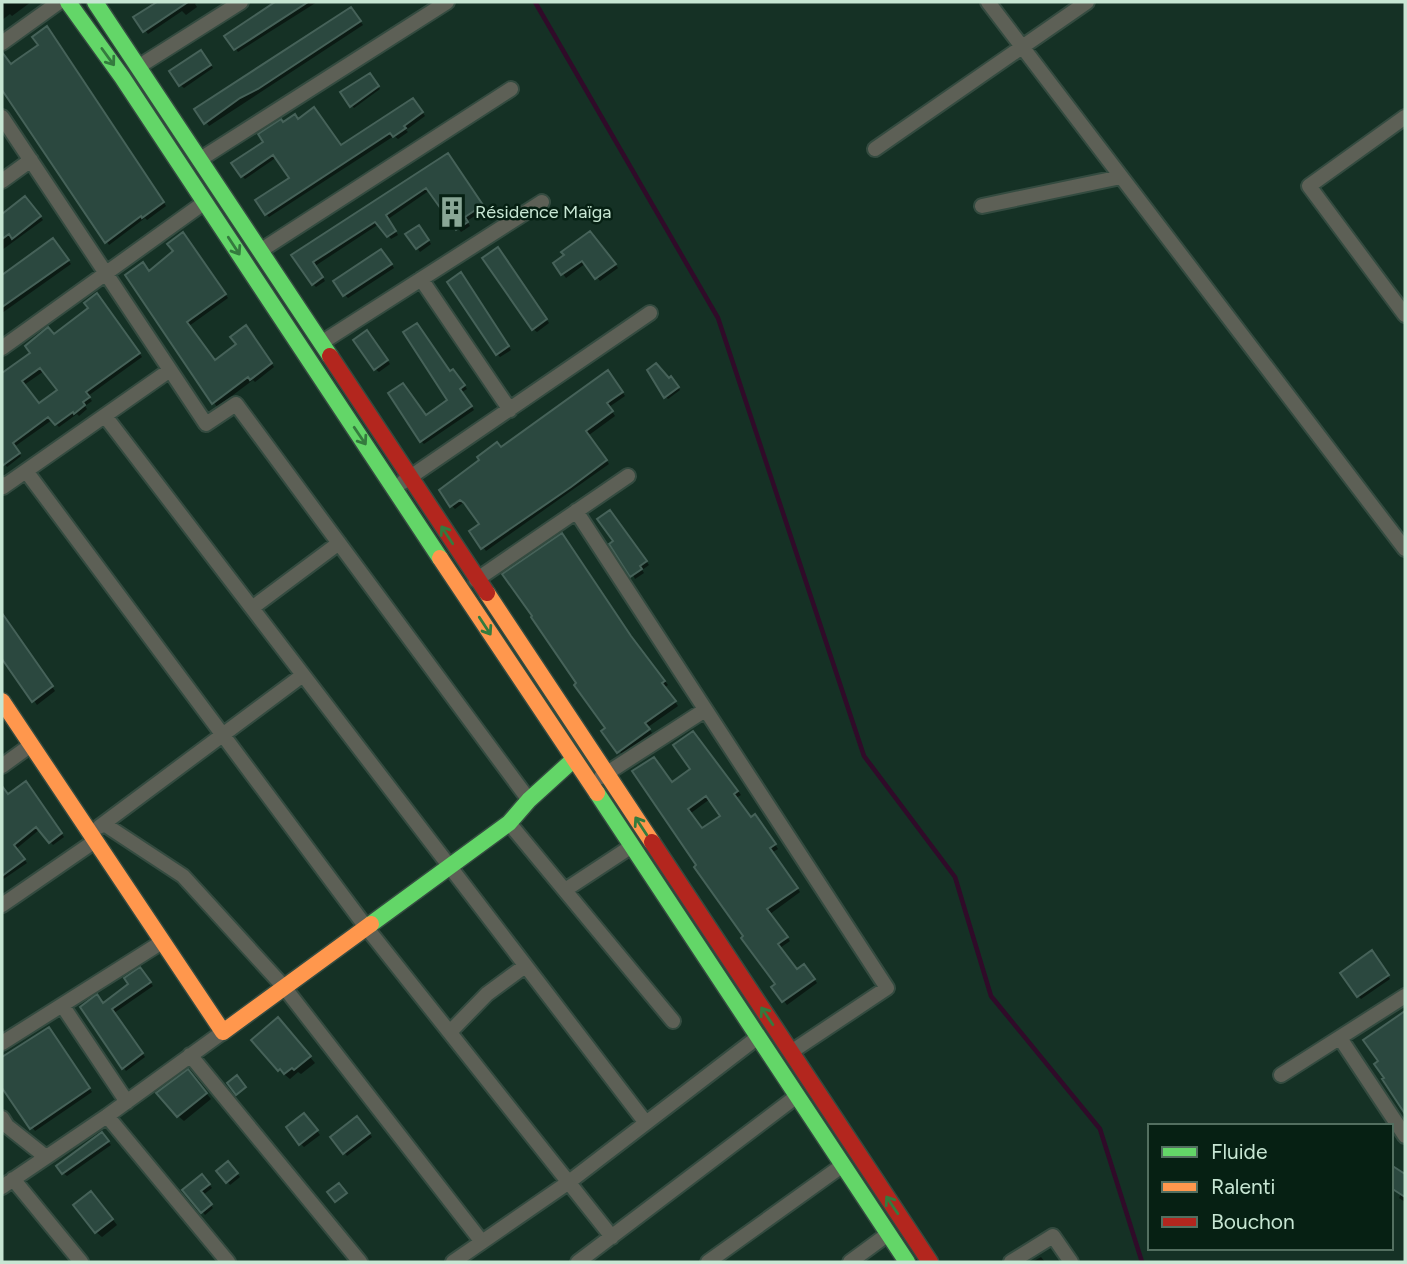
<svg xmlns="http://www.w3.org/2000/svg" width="1407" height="1264" font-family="Figtree,sans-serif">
	<rect width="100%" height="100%" fill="#153125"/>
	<path fill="#0007" fill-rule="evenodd" d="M2,2H31L12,16L10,14L2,20Z
		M151,2H197L195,4L197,7L186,15L182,11L148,34L135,17L153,5Z
		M280,2H317L238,52L226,36Z
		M354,13L363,25L209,126L206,122Z
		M51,31L166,206L147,220L145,218L109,245L2,86V59L4,57L11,66L40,45Z
		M204,56L213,68L184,88L180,85Z
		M372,78L380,89L354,108L352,106Z
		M416,103L425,116L406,130L408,132L398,139L394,136L269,217L266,214L292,179L277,157L245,179L242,176L266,142L284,124L299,120L341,147Z
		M451,158L485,209L467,221L470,226L461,232L430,190L388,219L398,235L391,239L379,224L315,266L325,281L316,287L313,284L294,256Z
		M25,198L43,220L2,250V215Z
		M422,230L431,244L420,252L408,234Z
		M186,237L228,298L189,326L215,362L238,344L249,331L274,367L255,382L253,380L217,407L128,275L150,273L175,251Z
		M53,241L71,264L2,313V277Z
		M501,253L549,323L537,332L533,329Z
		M607,253L618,268L600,281L586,263L566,278L555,264Z
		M385,254L394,268L348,298L345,295Z
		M464,278L511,350L500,357L497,354Z
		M100,299L142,357L88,396L92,401L85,406L87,409L79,416L77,414L59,427L52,420L14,447L21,456L7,467L2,461V375ZM44,371L59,391L39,405L24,385Z
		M370,335L390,364L379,372L375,369Z
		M450,373L456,374L467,389L462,392L474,410L424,444L421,441L427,417L450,401Z
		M611,376L625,396L609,407L615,416L589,435L609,464L486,551L483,547L481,525L464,502L455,509L452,506L501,449Z
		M669,380H674L680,390L668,399L666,397Z
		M613,515L649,565L642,570L644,573L635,579L616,541Z
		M562,535L634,642L668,685L665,687L678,706L648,727L652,733L622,755L607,728Z
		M2,611L55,691L37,705L2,654Z
		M697,737L741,795L736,798L751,819L759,820L778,849L773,852L800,892L770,914L790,941L780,948L797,971L807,969L817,983L787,1005L774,988L778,985L672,784L692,770ZM710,799L722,816L703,830L691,813Z
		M25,783L64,837L53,845L39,830L16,849L27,863L2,880V800Z
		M1375,955L1390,979L1361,999L1358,996Z
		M143,973L153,986L114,1013L145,1057L126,1071L123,1067L103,1005Z
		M283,1025L315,1063L301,1074L298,1072L290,1079L279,1070Z
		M49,1029L92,1092L35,1131L2,1084V1060Z
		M193,1077L211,1099L184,1121L178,1116Z
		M307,1118L320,1135L304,1147L301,1144Z
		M360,1122L372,1137L347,1156L332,1138Z
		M105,1138L111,1145L67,1176L63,1173L59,1167Z
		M228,1163L240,1177L230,1185L218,1171Z
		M1391,1167L1405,1175V1202L1399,1198L1401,1194Z
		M202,1176L212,1188L203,1195L213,1208L205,1215L185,1190Z
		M97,1199L117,1225L102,1237L96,1232Z
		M1041,1257L1045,1262H1032Z"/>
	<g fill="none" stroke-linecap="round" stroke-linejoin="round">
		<path stroke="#300b29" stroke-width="4.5" d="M535,2L718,318L864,756L955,877L991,996L1100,1129L1142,1262"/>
	</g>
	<path fill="#2b483f" stroke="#466259" stroke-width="2" fill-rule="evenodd" d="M157,2H188L143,32L133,17Z
		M275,2H308L234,50L224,36Z
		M351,7L361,21L258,89L240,98L204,124L194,109Z
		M47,26L164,202L142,218L141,216L105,243L2,90V52L11,64L15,61L38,45L32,37Z
		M201,50L211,65L179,86L169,71Z
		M370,73L379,86L350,107L340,92Z
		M413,98L423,112L404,126L406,128L393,137L390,133L265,215L255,200L289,178L273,155L241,177L231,163L263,142L258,134L281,119L283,122L295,114L298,119L314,107L341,145Z
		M448,153L483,205L465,217L468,222L456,230L426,188L386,215L396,231L387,237L375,222L313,262L323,277L312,285L291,255Z
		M25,196L41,216L12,239L9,234L2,239V214Z
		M419,225L429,240L416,249L405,234Z
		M590,231L616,264L595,279L582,261L561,275L553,263L564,255L561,252Z
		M183,232L226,294L187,322L215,360L236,344L230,337L246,325L272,363L250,380L248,377L212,404L125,275L143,262L149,271L173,251L167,244Z
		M53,238L69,260L2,307V275Z
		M498,247L547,319L532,330L482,258Z
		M381,249L392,264L343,296L333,281Z
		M461,272L509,346L496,355L447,282Z
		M97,293L140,353L86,392L90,397L83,402L85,405L74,414L73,412L55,425L48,417L13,443L20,453L2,466V373L30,353L25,346L48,327L54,334L88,308L84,303ZM40,368L57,390L39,403L22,381Z
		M417,323L450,371L453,369L465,385L460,389L472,406L420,442L388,393L403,383L426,415L447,400L403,332Z
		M367,330L388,360L374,370L353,340Z
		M656,363L669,378L671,376L679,387L664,398L647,370Z
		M608,370L623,392L607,403L613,411L586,431L607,460L571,487L481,549L469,531L479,524L464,503L460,500L450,507L439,490L479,460L477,457L497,442L501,447Z
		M610,510L647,561L640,566L642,569L630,577L609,544L613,541L597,519Z
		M562,533L631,636L665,681L662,683L676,701L645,723L650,729L617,753L601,731L605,728L574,685L576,683L531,617L532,616L502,574Z
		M2,613L53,686L32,702L2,659Z
		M693,731L738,791L734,794L751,817L755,814L776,844L770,848L798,888L767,909L788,937L778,944L797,969L804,964L815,979L782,1002L771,987L775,984L741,938L743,936L694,867L696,865L632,771L654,757L672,782L690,769L673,745ZM706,796L720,816L702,828L688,809Z
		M26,781L62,833L49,843L36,827L14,845L25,859L2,876V786L8,794Z
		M1372,950L1389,975L1357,997L1340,973Z
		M140,967L151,982L112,1009L143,1053L122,1069L80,1007L97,994L103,1003L128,984L124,978Z
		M1405,1011V1114L1382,1079L1384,1078L1374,1064L1378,1061L1363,1040Z
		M278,1017L311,1056L294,1070L292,1068L284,1074L280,1069L278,1071L251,1040Z
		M49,1027L90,1088L30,1129L2,1088V1057Z
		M188,1069L207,1093L177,1117L156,1093Z
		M237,1075L246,1087L236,1095L227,1083Z
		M304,1113L318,1130L299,1145L286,1127Z
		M357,1116L370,1133L343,1154L330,1137Z
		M102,1132L109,1141L62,1174L56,1166Z
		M228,1161L238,1173L226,1183L216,1171Z
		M1391,1165L1405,1174V1197L1391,1188Z
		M202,1174L210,1184L201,1191L212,1204L201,1213L182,1190Z
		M339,1183L347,1193L335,1202L327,1192Z
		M91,1191L113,1219L95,1233L73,1205Z"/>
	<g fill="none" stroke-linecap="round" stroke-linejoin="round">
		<defs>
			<path id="street" d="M988,2L1405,549
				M2,43L59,2
				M138,67L241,2
				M2,117L206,424L236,404L529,800
				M1405,117L1309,186L1405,315
				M875,149L1087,2
				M199,160L447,2
				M2,181L31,160
				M982,206L1121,177
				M260,251L511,89
				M421,279L510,410
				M321,343L542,202
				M2,348L205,202
				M105,416L646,1123
				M26,471L366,927L612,1237
				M403,482L650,313
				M2,484L3,487L170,370
				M576,511L887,988L791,1052
				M476,580L628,476
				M252,608L339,543
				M2,766L31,745
				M601,777L705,710
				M509,823L673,1021
				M104,824L183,876L284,987L482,1242
				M99,827L303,675
				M565,890L632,846
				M2,905L95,841
				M62,1005L127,1102
				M450,1032L487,994L525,966
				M1340,1038L1405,1136
				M2,1043L162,942
				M190,1055L360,1262
				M1281,1075L1405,996
				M107,1116L228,1262
				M2,1118L7,1126L46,1157
				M13,1179L81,1262
				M2,1187L107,1116L223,1032
				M453,1262L569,1182L758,1037
				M578,1262L797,1096
				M708,1262L843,1165
				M850,1262L888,1234
				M1011,1262L1053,1236L1071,1262"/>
			<path id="fast" d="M68,2L122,77L440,558
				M95,2L330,356
				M597,793L907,1262
				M371,924L509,823L529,800L573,760"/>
			<path id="slow" d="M440,558L597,793
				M487,593L652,842
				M2,701L223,1032L371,924"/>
			<path id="jam" d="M330,356L487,593
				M652,842L930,1262"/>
		</defs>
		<use href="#street" stroke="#344b40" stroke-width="18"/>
		<use href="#fast" stroke="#344b40" stroke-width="19"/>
		<use href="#slow" stroke="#344b40" stroke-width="19"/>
		<use href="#jam" stroke="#344b40" stroke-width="19"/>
		<use href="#street" stroke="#5d6056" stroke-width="14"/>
		<use href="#fast" stroke="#63d668" stroke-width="16"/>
		<use href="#slow" stroke="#ff974d" stroke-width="16"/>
		<use href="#jam" stroke="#b3261e" stroke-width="16"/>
	</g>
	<defs><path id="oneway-shaft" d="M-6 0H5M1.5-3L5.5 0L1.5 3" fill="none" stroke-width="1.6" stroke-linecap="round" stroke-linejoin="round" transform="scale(1.75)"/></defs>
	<g stroke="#347b3e">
		<use href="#oneway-shaft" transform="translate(108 57) rotate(54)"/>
		<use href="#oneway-shaft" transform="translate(234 246) rotate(57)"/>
		<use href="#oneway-shaft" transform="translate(360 436) rotate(56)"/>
		<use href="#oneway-shaft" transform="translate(447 535) rotate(-123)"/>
		<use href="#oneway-shaft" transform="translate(485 626) rotate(57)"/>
		<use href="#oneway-shaft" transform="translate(641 826) rotate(-123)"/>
		<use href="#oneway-shaft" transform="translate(767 1016) rotate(-124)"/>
		<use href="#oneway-shaft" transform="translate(892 1205) rotate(-124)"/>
	</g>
	<defs>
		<symbol id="building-bare" viewBox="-9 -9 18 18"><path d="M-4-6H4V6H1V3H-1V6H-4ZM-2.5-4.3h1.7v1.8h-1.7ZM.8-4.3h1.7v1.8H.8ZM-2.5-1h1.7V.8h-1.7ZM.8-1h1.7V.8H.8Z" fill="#89a796" stroke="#062013" stroke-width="2.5" paint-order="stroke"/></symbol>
	</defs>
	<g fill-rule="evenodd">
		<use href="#building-bare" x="430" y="190" width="44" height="44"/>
	</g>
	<g text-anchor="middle" stroke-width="5" stroke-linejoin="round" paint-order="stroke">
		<g font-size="18" fill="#c7e6d3" stroke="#062013" text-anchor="start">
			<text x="475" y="218">Résidence Maïga</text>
		</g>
	</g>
	<rect width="1407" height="1264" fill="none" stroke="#c7e6d3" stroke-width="7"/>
	<rect x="1148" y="1124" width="245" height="126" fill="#062013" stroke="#536f60" stroke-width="2"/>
	<rect x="1162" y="1147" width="35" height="10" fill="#63d668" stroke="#536f60" stroke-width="2"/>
	<text x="1211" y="1159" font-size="21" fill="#c7e6d3">Fluide</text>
	<rect x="1162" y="1182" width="35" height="10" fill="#ff974d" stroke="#536f60" stroke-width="2"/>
	<text x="1211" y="1194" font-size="21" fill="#c7e6d3">Ralenti</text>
	<rect x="1162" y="1217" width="35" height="10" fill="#b3261e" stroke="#536f60" stroke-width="2"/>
	<text x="1211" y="1229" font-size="21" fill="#c7e6d3">Bouchon</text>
</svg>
